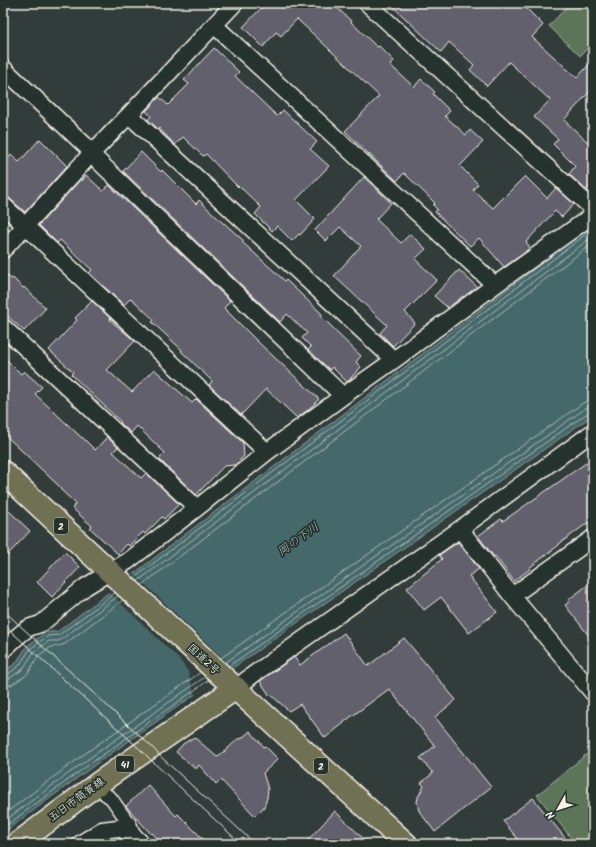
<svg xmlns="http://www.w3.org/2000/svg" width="596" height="847" font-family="Kalam,'Klee One',sans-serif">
	<rect width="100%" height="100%" fill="#323c3a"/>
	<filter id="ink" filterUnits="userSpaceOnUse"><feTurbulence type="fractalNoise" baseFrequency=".025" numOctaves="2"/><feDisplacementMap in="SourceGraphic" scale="8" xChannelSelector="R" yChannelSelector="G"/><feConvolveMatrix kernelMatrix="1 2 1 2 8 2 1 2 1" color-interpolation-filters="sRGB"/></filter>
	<g filter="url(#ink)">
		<path fill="#5c7459" stroke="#a8b2a0" d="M570,3H593V43L580,56L549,26Z
			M593,749V844H576L537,795Z"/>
		<path fill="#45686b" stroke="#8b9f9d" d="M593,224V415L96,764L3,833V672L16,663L27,646L46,632H57Z"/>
		<path fill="#323c3a" d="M132,572L231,666L234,668L195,695L188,672L182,663L175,655L110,593L107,591Z"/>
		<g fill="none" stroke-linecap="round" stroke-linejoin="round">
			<path stroke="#aebab6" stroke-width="1" d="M134,578L593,229
				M138,581L593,236
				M142,585L593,243
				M221,658L583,403L588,401H593
				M225,663L586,408L593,407
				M229,666L589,412H593
				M3,675H7L19,666L30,649L48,636L59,635L115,593
				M3,680L8,679L22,670L34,652L49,641H58L62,639L118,596
				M3,686L11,685L25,676L29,672L38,656L51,647L59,646L65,644L123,600
				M3,815L87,752L201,672
				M3,822L91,757L205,677
				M3,828L94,761L209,680"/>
		</g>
		<path fill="#62616d" stroke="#f4f1e8" d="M266,3H332L351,21V22L377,47L379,46L394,61L390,65L414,87L421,79L435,92L433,94L450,111L445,116L466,135L470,130L483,142L460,166L478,184L473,190L493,208L525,176L547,198L556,188L574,204L562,217L555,211L526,242L530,247L523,254L504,267L479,238L470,246L435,212L437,209L433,205L435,203L404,173L397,181L345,131L379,96L297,19L281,36L276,32L263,47L243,27Z
			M389,3H521L543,25L532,37L577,78L593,60V88L564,120L593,147V183L586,190L569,174L575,166L553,144L558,139L534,117L550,100L509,62L487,86L470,70L474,65L449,42L441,52Z
			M214,48L239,72L235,76L277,116L283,110L317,142L310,149L329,166L296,200L315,219L300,235L299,234L292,241L277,226L272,231L255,214L261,207L239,186L238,187L206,154L203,156L183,137L175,145L159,128L158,129L148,120L151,116L146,111L159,97L168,105L189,84L184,80Z
			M40,139L67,166L25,212L9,198L6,196H3V164L11,155L19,162Z
			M141,152L161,172L162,170L196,204L199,200L224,224V223L244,241L242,242L285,281L286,280L322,314L321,316L336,331V332L361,356L356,362L361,367L349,380L347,382L332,367L330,370L308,350L311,347L302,338L307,333L287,314L280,322L123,171Z
			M86,175L103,191L109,185L230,301L224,308L258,342L288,370L319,399L309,409L297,418L266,389L241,415L209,385L212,381L181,351L182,350L152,322L154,320L131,298L124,305L89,273L92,270L60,240L57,243L39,225L81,179L82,181Z
			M364,177L391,203L376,219L401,243L410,234L426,249L415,259L437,280L405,312L415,323L393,346L380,333L387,325L334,276L361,246L340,227L326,241L315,230Z
			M459,270L477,287L464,297L463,296L448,308L434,296Z
			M3,271L11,279L13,278L23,288L24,287L46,308L24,331L3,312Z
			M92,301L111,319L110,320L135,341L107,370L132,392L154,369L192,403L196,399L243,443L244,456L235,465L224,466L196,495L159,459L165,453L137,426L131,433L120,423L121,422L71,374L73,372L49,350L77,320L75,318Z
			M3,356L21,374L24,371L42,387L35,394L82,438V437L95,450L107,437L118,447L113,452L141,478L146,473L179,504L164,519L162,517L145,534L143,532L129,546L127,544L118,554L90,528L92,526L72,508L76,504L60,489L61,488L3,433Z
			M593,458V519L559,544V545L529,568L530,569L514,581L495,556L494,557L478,536L501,519L503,521Z
			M3,505L30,531L3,560Z
			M458,542L479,569L469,576L497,612L469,633L441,597L424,610L407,588L442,559L439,555Z
			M65,552L80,567L52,597L37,582Z
			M593,581V641L565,605L569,602L568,600Z
			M344,633L368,666L404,638L456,700L435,717L491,787L435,832L419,811L417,802L418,797L424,786L421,783L433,773L420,758L435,746L389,689L344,722V723L325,738L300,704L289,711L271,695L270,696L260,681L294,657L300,665Z
			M250,731L264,747L265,746L278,759L263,773L268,789L267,798L264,807L255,816L221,780L216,784L199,765L196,769L176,752L183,744L194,737L217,757L223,752H224L239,738L241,739Z
			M148,785L176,816L178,814L208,844H163L152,833L151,834L126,806Z
			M533,798L570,844H522L503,821Z
			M335,811L369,844H304Z"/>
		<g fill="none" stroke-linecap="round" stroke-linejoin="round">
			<defs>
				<path id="pedestrian" d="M100,782L105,794L111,798L128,822"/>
				<path id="minor" d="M367,3L593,209
					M214,25L495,285
					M3,68L88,148L91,154L343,396
					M129,115L394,360
					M3,205L267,452
					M3,250L91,154L129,115L235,3
					M3,327L197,508
					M460,529L512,596L593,693
					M512,596L593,538
					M3,650C11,643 18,635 27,629C31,626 37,626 42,623L85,587L128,561L197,508L267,452L343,396L394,360L495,285L593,215
					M236,688L254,674L460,529L593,432
					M128,824L132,834L142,844
					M80,844L102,830L118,828L132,834"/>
				<path id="primary" d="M17,844L100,782L236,688"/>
				<path id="trunk" d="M3,472L222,676L406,844"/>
			</defs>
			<use href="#pedestrian" stroke="#f4f1e8" stroke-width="15"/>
			<use href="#minor" stroke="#f4f1e8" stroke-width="19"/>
			<use href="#primary" stroke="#f4f1e8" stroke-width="25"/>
			<use href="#trunk" stroke="#f4f1e8" stroke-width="25"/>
			<use href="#pedestrian" stroke="#26332d" stroke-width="12"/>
			<use href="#minor" stroke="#26332d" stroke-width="16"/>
			<use href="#primary" stroke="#706f52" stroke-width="22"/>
			<use href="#trunk" stroke="#706f52" stroke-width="22"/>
			<path stroke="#f4f1e8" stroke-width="1" d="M3,610L152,747L160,756L255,844
				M3,624L143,752L153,762L241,844"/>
		</g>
	</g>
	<g text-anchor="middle" stroke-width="3.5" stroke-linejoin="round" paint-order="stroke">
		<g fill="#26332d" stroke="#b6b8b0" stroke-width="1">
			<rect x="54" y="518" width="14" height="16" rx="3"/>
			<rect x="116" y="756" width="18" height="16" rx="3"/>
			<rect x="314" y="758" width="14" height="16" rx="3"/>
		</g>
		<g font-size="10" font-weight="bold" fill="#f4f1e8">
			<text x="61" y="530">2</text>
			<text x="125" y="768">41</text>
			<text x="321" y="770">2</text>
		</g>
		<g font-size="11" fill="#f4f1e8" stroke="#26332d">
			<text transform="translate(204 659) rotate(43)" y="4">国道2号</text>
			<text transform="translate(76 799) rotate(-36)" y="4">五日市筒賀線</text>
		</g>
		<g font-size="12" font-style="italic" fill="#aebab6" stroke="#26332d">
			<text transform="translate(298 539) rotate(-36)" y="4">岡の下川</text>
		</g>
	</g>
	<rect width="596" height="847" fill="none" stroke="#26332d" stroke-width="16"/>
	<rect x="8" y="8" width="580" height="831" fill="none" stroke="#f4f1e8" stroke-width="1.5" filter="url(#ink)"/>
	<g transform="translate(558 809) rotate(231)" stroke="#26332d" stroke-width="3" paint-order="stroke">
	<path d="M0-3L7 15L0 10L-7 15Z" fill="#f4f1e8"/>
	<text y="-6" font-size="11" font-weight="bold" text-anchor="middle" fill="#f4f1e8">N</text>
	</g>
</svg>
